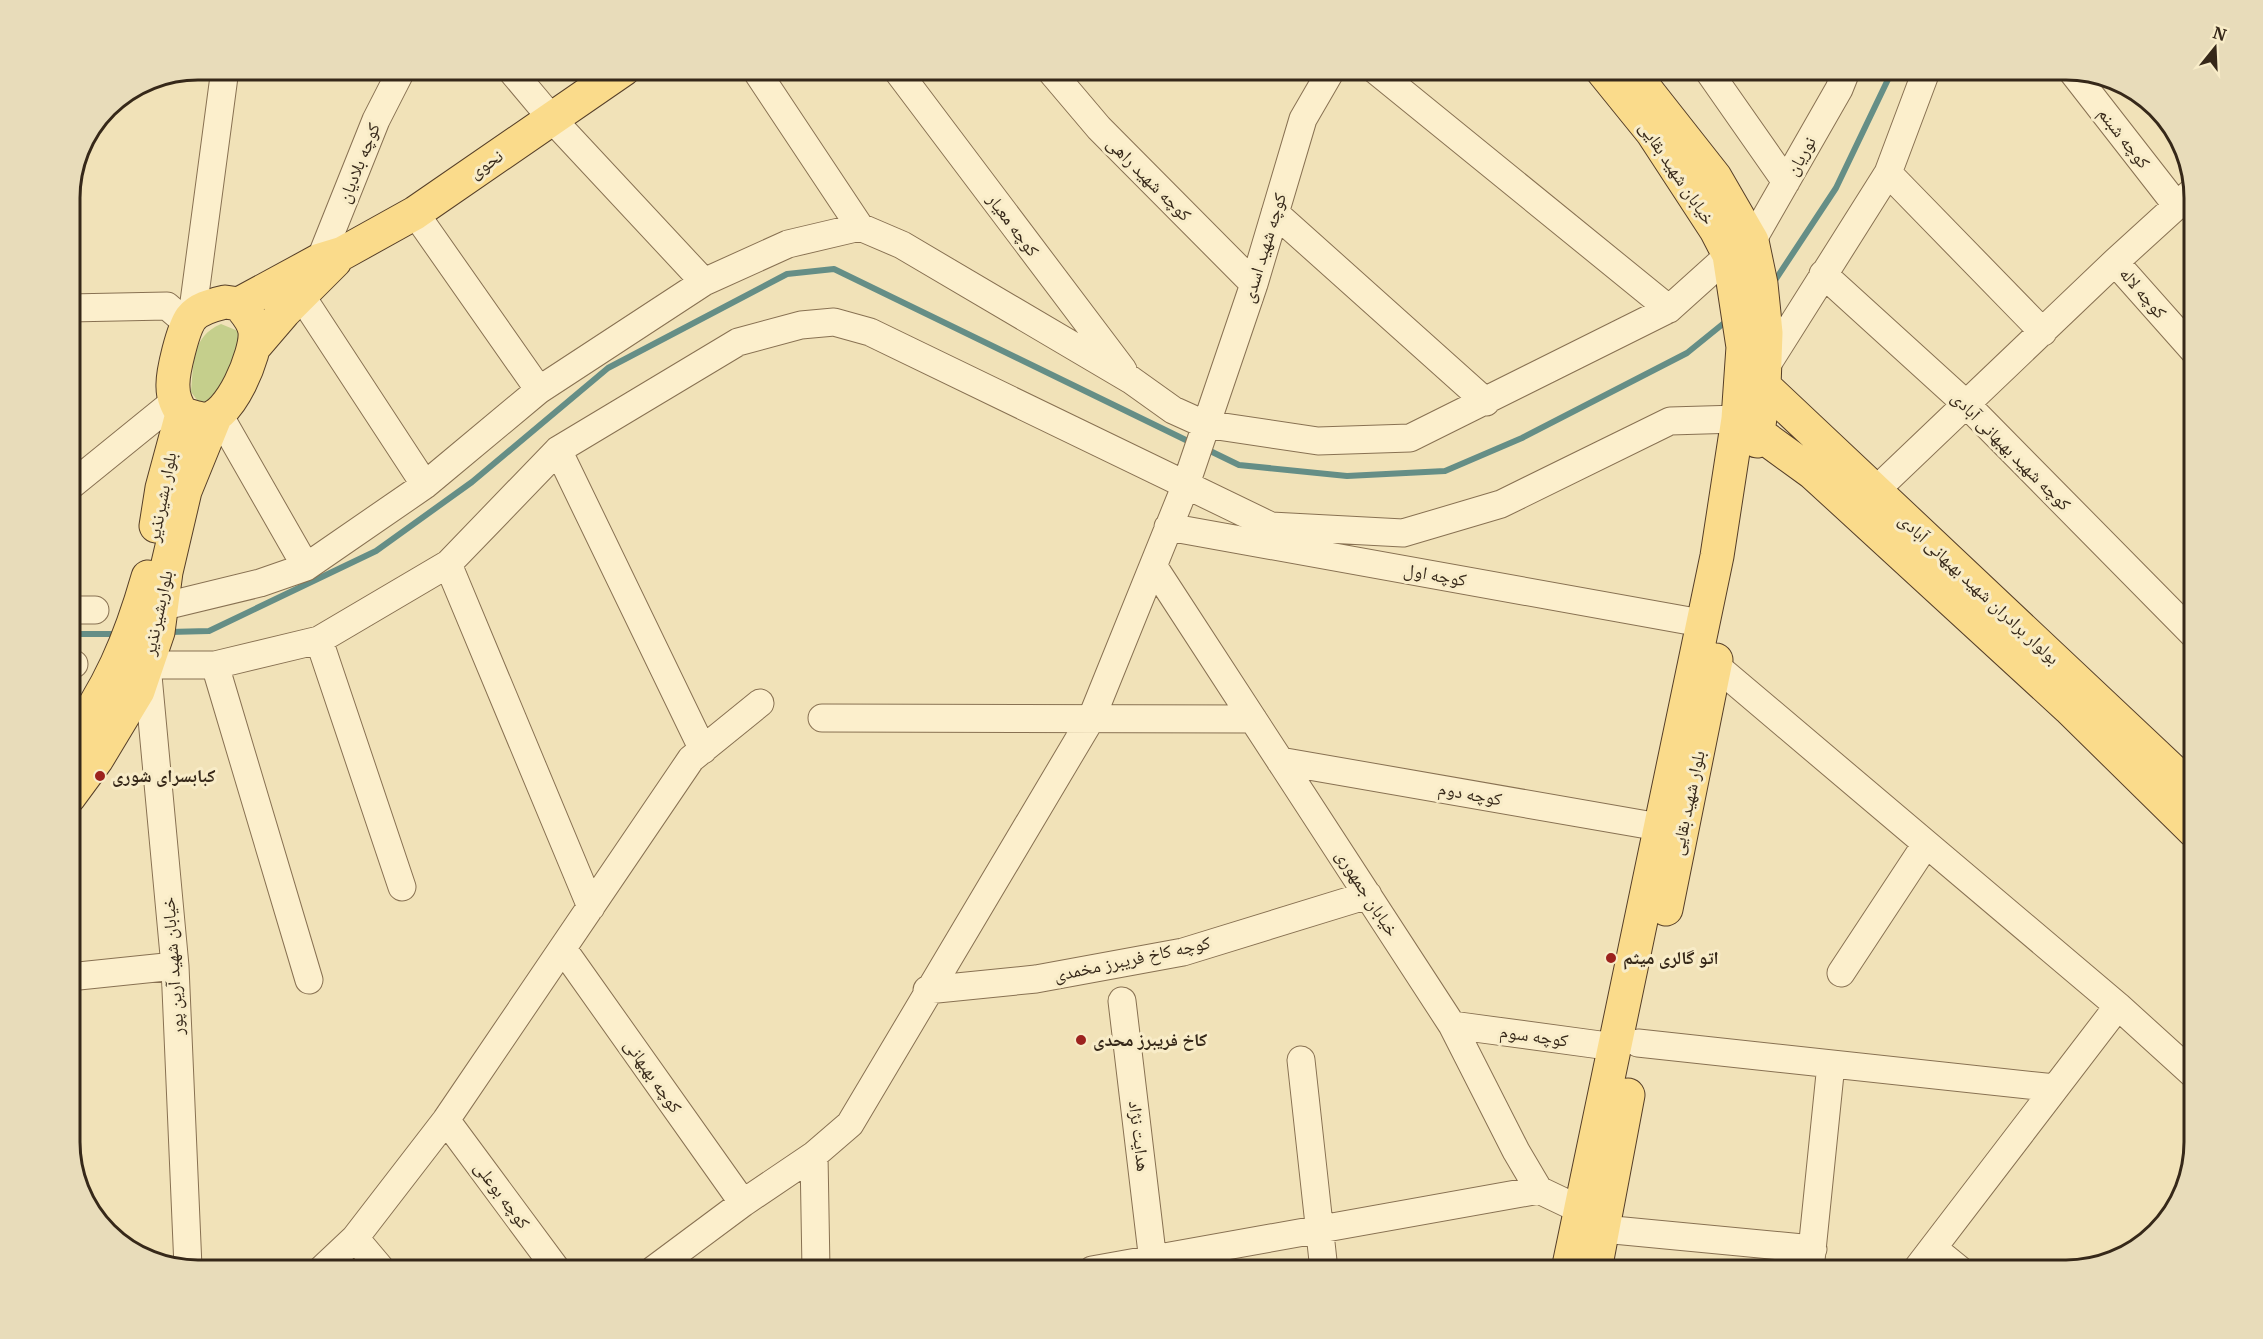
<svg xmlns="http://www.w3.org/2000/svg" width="2263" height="1339" font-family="Merriweather,'Noto Naskh Arabic',serif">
	<rect width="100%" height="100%" fill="#f1e2b8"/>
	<path fill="#c5cf8c" d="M221,324L238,331L246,349L220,402L201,405L191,392C194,363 191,337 221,324Z"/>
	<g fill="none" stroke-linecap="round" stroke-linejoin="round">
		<path stroke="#658e86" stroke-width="6" d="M1772,285L1836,188L1893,69
			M1204,448L1239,465L1347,476L1445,471L1522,438L1687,353L1729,319
			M169,632L209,631L376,551L472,482L608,368L787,274L834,269L1192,443
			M69,634H120"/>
		<defs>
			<path id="minor" d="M510,69L552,119L704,282
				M755,69L860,227
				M896,69L1123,370
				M1049,69L1099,128L1254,284
				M1374,69L1669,309
				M1707,69L1786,182
				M2071,70L2177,206
				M1888,173L2043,332
				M415,213L539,390
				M1275,213L1486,402
				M320,260L376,120L402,69
				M2115,262L2194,351
				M1823,274L1966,404L2194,635
				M302,297L425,485
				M69,308L167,306L188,324
				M192,317L225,69
				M1765,368L1888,173L1927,69
				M218,413L306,567
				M558,450L703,750
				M69,487L175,401
				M1875,491L2115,262L2194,190
				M1168,527L1701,623
				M448,564L591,907
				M1154,567L1452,1025L1516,1151L1539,1190L1581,1210
				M161,607L260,583L306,567L425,485L539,390L704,282L788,244L860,227L902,245L1131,380L1173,410L1204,424L1318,441L1410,438L1669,309L1729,255L1752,241L1839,89L1847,69
				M69,610H95
				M319,640L402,887
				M69,664H74
				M215,665L309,980
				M1715,665L2118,1006L2194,1075
				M822,718L1253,719
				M1280,761L1659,827
				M563,949L743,1203
				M1841,973L1926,844
				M69,977L175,966
				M927,990L1036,979L1183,952L1368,895
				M1122,1001L1154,1270
				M1452,1025L1615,1047
				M1638,1043L2055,1088
				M1301,1060L1324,1270
				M446,1120L557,1270
				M814,1155L816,1270
				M1603,1229L1813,1249
				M355,1238L382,1270
				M1933,1248L1960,1270
				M188,1267L175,966L147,665H215L319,640L448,564L558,450L738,342L801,325L834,322L870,332L1271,526L1403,533L1501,504L1670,421L1738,419L1754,430
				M321,1270L355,1238L446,1120L691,759L760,703
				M653,1270L743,1203L814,1155L850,1124L1092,717L1185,487L1254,284L1303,119L1332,69
				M1092,1270L1539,1190
				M1810,1270L1831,1064
				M1916,1270L2118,1006"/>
			<path id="major" d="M1630,69L1715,177L1752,241L1761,284L1766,333L1764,386L1757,441
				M225,302L239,304C246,313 254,321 255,332C257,353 230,419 205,419C198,419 189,415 182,414C177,405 173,398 173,387C172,373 183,329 191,318C199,308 213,305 225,302Z
				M239,304L320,260L343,253L415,213L624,69
				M254,347L284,312L335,261
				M1764,386L2194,791
				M1758,433L1813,473L2069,708L2194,831
				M156,526L162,488L182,414
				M69,743C109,690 130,640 148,577
				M69,797L97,759L138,691L158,632L166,572L185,491L216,415
				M1666,909L1716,660
				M1568,1270L1717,556L1738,419L1743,347L1729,255L1716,230L1652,132L1601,69
				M1595,1270L1628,1095"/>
		</defs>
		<use href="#minor" stroke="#887152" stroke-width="29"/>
		<use href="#major" stroke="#553e28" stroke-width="35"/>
		<use href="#minor" stroke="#fcefcc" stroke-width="27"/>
		<use href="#major" stroke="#fadb8b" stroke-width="33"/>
	</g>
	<g fill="#9c221e" stroke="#f8ecc8" stroke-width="2">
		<circle cx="100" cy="776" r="6"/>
		<circle cx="1611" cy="958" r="6"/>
		<circle cx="1081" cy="1040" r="6"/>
	</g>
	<g text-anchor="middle" stroke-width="6" stroke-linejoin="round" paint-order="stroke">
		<g font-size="18" fill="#362819" stroke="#f8ecc8">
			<text transform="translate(2124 138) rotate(52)" y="6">کوچه شبنم</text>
			<text transform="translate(1801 156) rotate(-60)" y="6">نوریان</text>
			<text transform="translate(359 163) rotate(-68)" y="6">کوچه بلادیان</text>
			<text transform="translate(486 164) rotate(-34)" y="6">نحوی</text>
			<text transform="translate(1677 173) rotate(56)" y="6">خیابان شهید بقایی</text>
			<text transform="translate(1149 179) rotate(45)" y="6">کوچه شهید راهی</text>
			<text transform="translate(1013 225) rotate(53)" y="6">کوچه معیار</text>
			<text transform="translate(1264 248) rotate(-73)" y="6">کوچه شهید اسدی</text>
			<text transform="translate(2143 293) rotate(49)" y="6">کوچه لاله</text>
			<text transform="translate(2011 451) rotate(45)" y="6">کوچه شهید بهبهانی آبادی</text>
			<text transform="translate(162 497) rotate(-79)" y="6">بلوار بشیرنذیر</text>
			<text transform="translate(1435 575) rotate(10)" y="6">کوچه اول</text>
			<text transform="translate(1979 589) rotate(43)" y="6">بولوار برادران شهید بهبهانی آبادی</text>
			<text transform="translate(158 613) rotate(-78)" y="6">بلواربشیرنذیر</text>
			<text transform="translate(1470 794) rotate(10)" y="6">کوچه دوم</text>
			<text transform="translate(1688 803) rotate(-78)" y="6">بلوار شهید بقایی</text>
			<text transform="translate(1367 893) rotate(57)" y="6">خیابان جمهوری</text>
			<text transform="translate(1132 959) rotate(-12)" y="6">کوچه کاخ فریبرز مخمدی</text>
			<text transform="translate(173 966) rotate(-94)" y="6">خیابان شهید آرین پور</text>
			<text transform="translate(1534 1036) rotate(8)" y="6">کوچه سوم</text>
			<text transform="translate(653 1076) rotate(55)" y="6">کوچه بهبهانی</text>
			<text transform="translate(1139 1136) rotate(83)" y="6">هدایت نژاد</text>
			<text transform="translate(502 1195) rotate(53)" y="6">کوچه بوعلی</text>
		</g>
		<g font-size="18" font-weight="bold" fill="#362819" stroke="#f8ecc8" text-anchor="start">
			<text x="112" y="782">کبابسرای شوری</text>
			<text x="1623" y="964">اتو گالری میثم</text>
			<text x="1093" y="1046">کاخ فریبرز محدی</text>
		</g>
	</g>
	<path d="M0 0H2263V1339H0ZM198 80H2066A118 118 0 0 1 2184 198V1142A118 118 0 0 1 2066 1260H198A118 118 0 0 1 80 1142V198A118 118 0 0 1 198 80Z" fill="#e8dcba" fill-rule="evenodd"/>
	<path fill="none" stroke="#362819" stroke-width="3" d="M198 80H2066A118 118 0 0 1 2184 198V1142A118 118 0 0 1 2066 1260H198A118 118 0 0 1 80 1142V198A118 118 0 0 1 198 80Z"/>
	<g transform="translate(2215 48) rotate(18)" stroke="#f8ecc8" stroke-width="4.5" paint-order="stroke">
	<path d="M0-4.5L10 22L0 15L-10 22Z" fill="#362819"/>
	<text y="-9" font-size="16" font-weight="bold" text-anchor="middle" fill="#362819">N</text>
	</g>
</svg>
